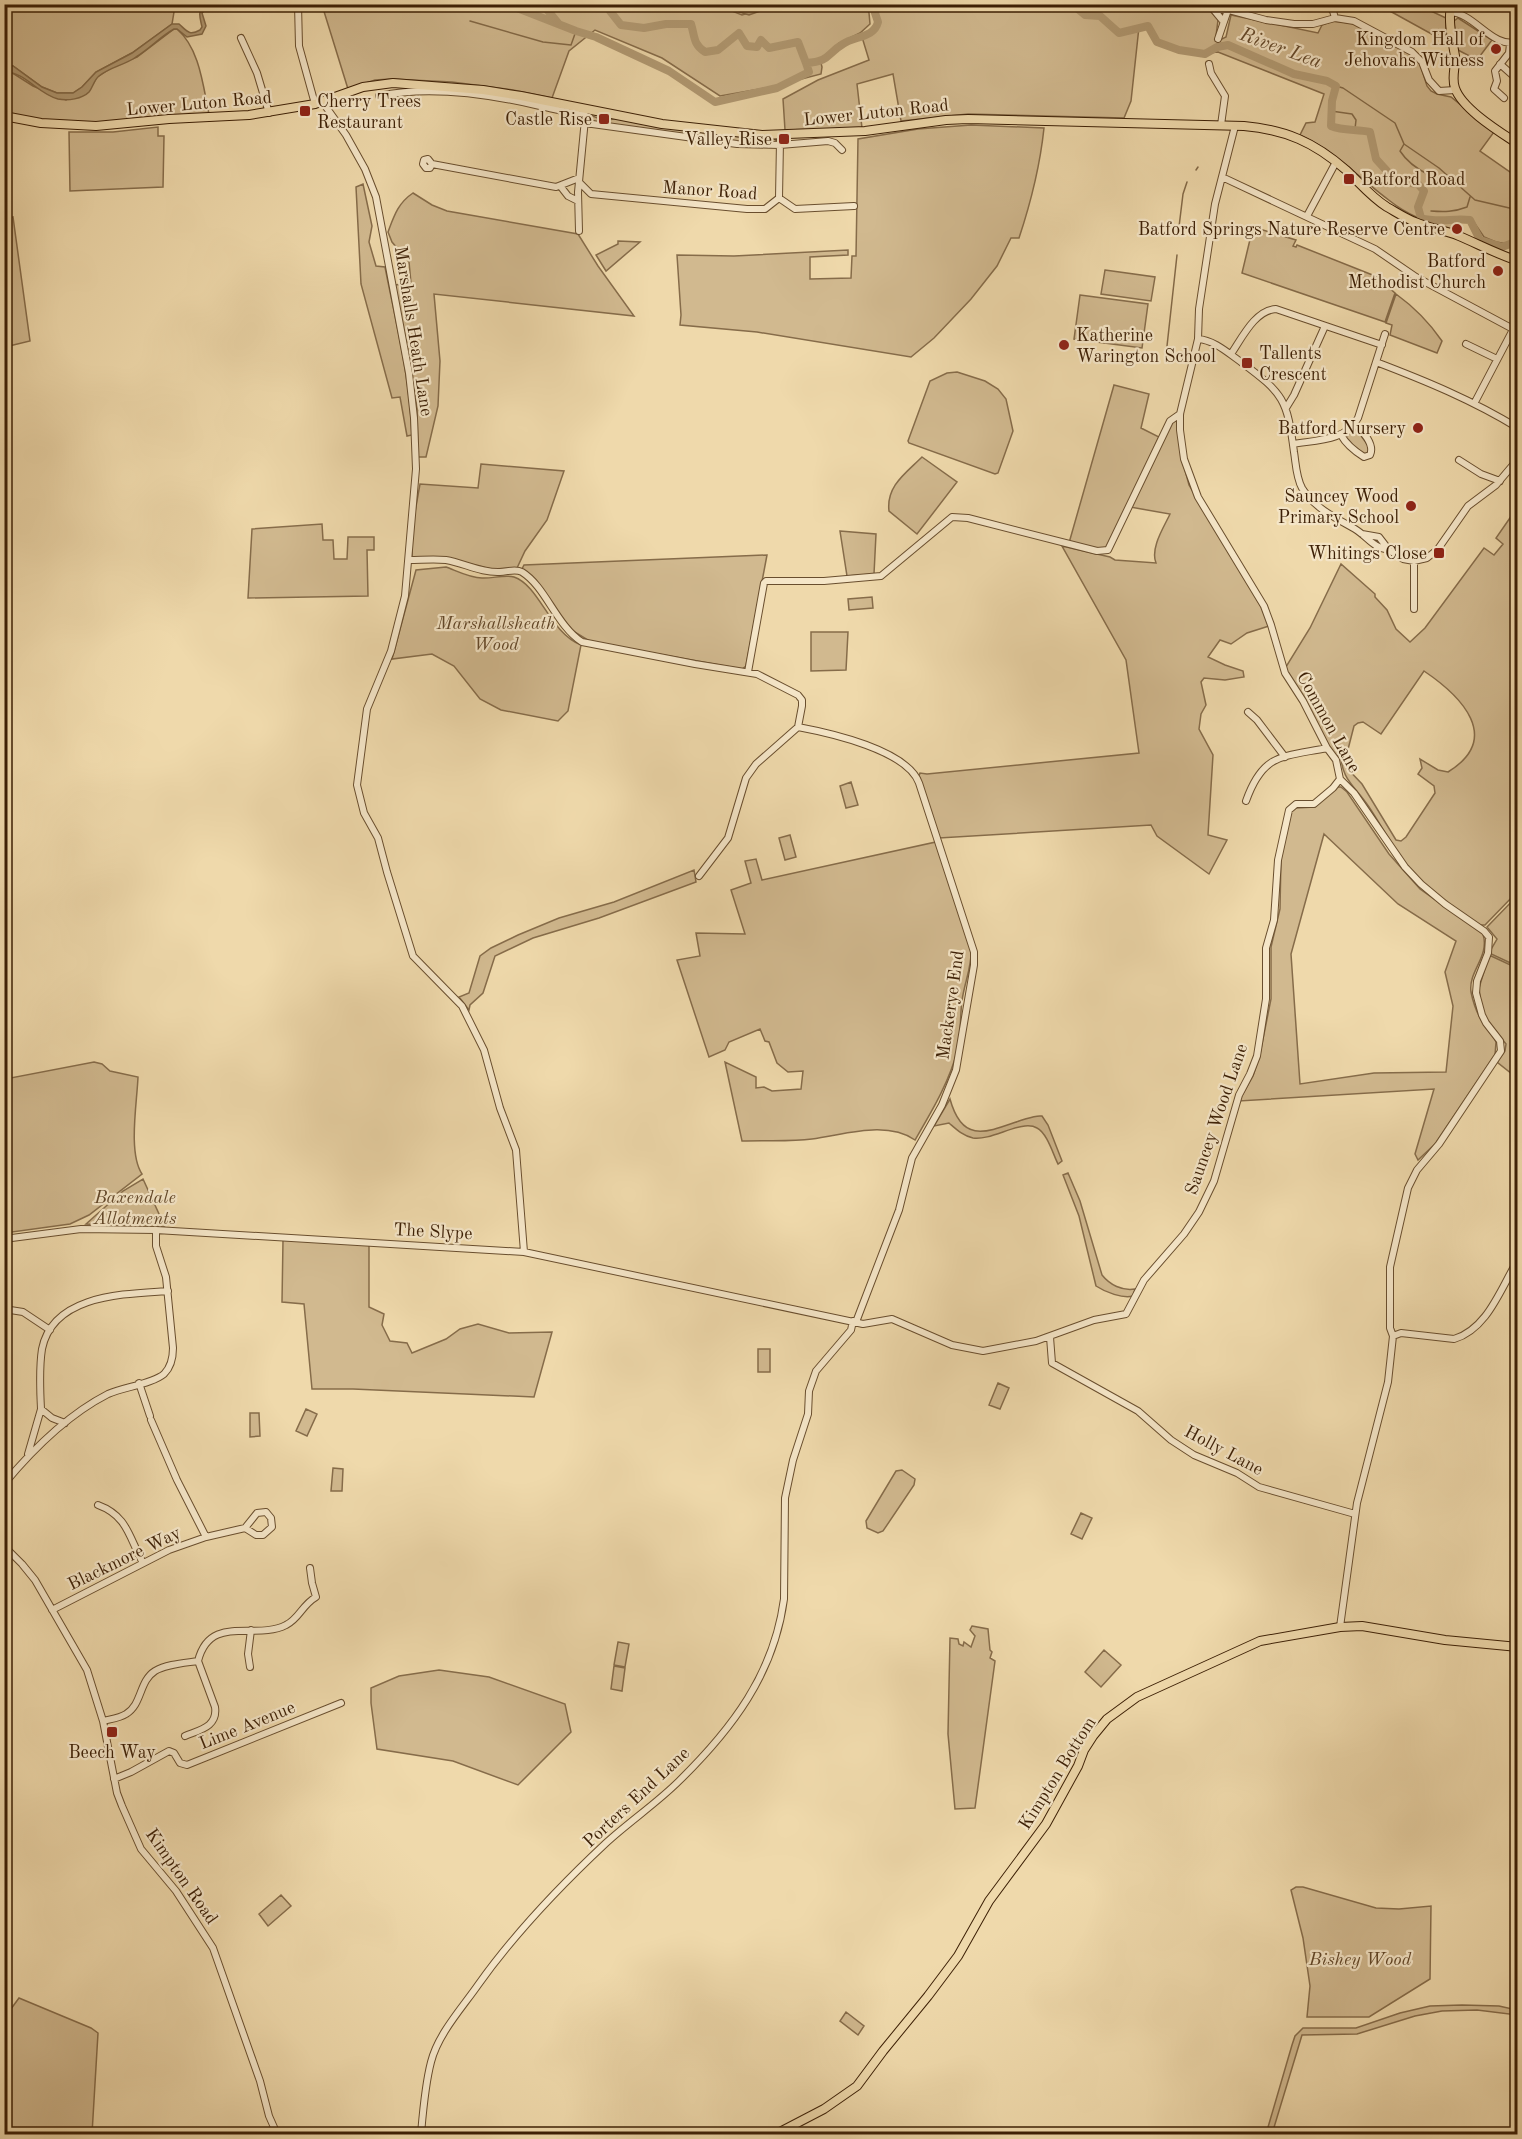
<svg xmlns="http://www.w3.org/2000/svg" width="1522" height="2139" font-family="'Old Standard TT',serif">
	<rect width="100%" height="100%" fill="#efd9ab"/>
	<filter id="stains"><feTurbulence type="fractalNoise" baseFrequency=".00333" numOctaves="4"/><feColorMatrix values="0 0 0 0 .2 0 0 0 0 .09 0 0 0 0 .02 0 0 0 .5 -.17"/></filter>
	<radialGradient id="worn" r=".72"><stop offset=".6" stop-color="#630" stop-opacity="0"/><stop offset="1" stop-color="#630" stop-opacity=".3"/></radialGradient>
	<path fill="#d1b98f" stroke="#866c4a" stroke-width="1.5" fill-rule="evenodd" d="M704,4L722,7L742,15L777,5L865,4L869,13L870,24L860,33L839,43L830,54L820,59L822,67L821,74L771,87L720,96L662,58L595,30L569,51L552,98L513,90L452,82L391,79L375,80L348,89L322,5Z
		M5,5H180L174,12L172,24L132,53L96,72L82,87L73,93H57L42,87L13,66L5,65Z
		M872,5H1205L1218,20L1216,36L1222,39L1226,37L1231,15L1318,33L1322,25L1332,21L1351,23L1408,52L1420,64L1427,86L1431,91L1437,94L1451,97L1494,132L1480,151L1517,177V238L1508,244L1496,242L1484,237L1473,221L1457,217L1452,231C1430,223 1409,216 1390,201C1360,179 1335,151 1300,135L1306,123L1315,122L1324,94L1218,52L1199,54L1157,42L1150,28L1144,25L1139,27L1131,101L1124,118L968,114L901,121L893,74L857,84L862,128L785,130L783,99L818,80L869,60L862,37L877,27V15Z
		M1379,5H1418L1446,18V42Z
		M1458,18L1492,40L1477,60L1456,49L1454,21Z
		M174,29H177C200,49 203,86 209,114C166,114 122,124 79,122C54,122 29,118 5,113V72H11L33,86L66,100L93,84L97,77L114,66L137,57Z
		M590,115L605,121L617,118L740,137L774,138L777,142L752,144L591,121L588,117Z
		M971,125L1044,128C1040,166 1031,202 1019,238H1011L997,266L971,299L934,338L911,357L757,332L680,325L681,315L677,255L734,256L848,250V255L810,257V279L851,278L852,256H856L858,139L918,129Z
		M158,127V136H164L163,187L70,191L69,132H113Z
		M363,184L372,226L369,242L376,266L385,267C396,323 410,378 412,435L407,436L400,397L392,398L361,284L356,187Z
		M413,193L432,205L447,211L578,234L598,266L634,316L434,294L440,361L438,406L426,457H418L417,408L395,285L411,283L409,262L392,242L388,232C394,216 398,203 413,193Z
		M13,217L30,341L5,347V219Z
		M1253,227L1296,240L1293,246L1296,247L1297,245L1375,276L1395,293L1385,322L1242,273Z
		M618,241L640,242L606,271L596,255L618,244Z
		M1105,270L1155,277L1151,301L1101,294Z
		M1396,294C1414,307 1429,322 1442,341L1437,353L1390,335L1392,325L1386,323Z
		M1080,295L1148,304L1142,348L1074,339Z
		M957,372L985,381L998,389L1006,399L1013,431L998,473L995,474L909,443L908,441L930,381L947,373Z
		M1114,385L1149,394L1141,428L1159,437L1108,547L1101,550L1069,543Z
		M1178,418L1181,455L1189,485L1262,608L1269,626L1247,633L1231,644L1220,640L1208,657L1225,665L1243,671L1244,677L1225,680L1204,678L1201,682L1206,705L1201,714L1199,729L1213,755L1208,835L1227,840L1209,874L1157,836L1151,825L939,838L919,776L920,773L927,774L1139,753L1126,660L1062,546L1110,557L1115,560L1156,563C1150,548 1164,527 1170,514L1130,507L1171,421Z
		M1356,429L1370,448V452L1366,455L1347,441L1346,437Z
		M922,457L957,482L917,534L889,511C886,486 906,473 922,457Z
		M481,464L564,471L547,520L525,551L517,568L491,569L449,559L412,560V529L420,484L478,488Z
		M1512,515L1517,520V892L1485,925H1480C1458,910 1435,896 1417,877C1397,856 1385,831 1369,807C1354,784 1342,782 1340,751L1336,760L1284,670L1310,628L1341,564L1375,594V597L1387,610L1396,629L1410,642L1425,628L1484,548L1494,555L1503,544L1496,538ZM1424,671C1461,696 1503,738 1448,772L1438,770L1420,759L1422,768L1418,774L1434,786L1435,793L1406,837L1401,841L1396,840L1362,784L1344,765L1354,726L1358,723L1363,722L1381,734Z
		M322,524L323,540H333L334,559H347L348,537H374V550H367L368,596L248,598L252,529Z
		M840,531L876,534L874,574L847,576Z
		M767,555L746,666L742,669L591,642L573,631L522,569L524,565Z
		M446,567C457,571 470,578 482,578C491,579 505,574 514,577C540,586 549,632 581,645L568,711L558,721L501,710L480,699L454,666L432,654L392,659L416,570Z
		M872,597L873,608L849,610L848,599Z
		M811,632H848L846,670L811,671Z
		M851,782L858,805L846,808L840,786Z
		M1335,787H1341L1347,792L1389,854L1420,889L1483,934C1490,957 1468,971 1471,992C1473,1002 1478,1015 1483,1023C1487,1030 1493,1034 1496,1042L1495,1055L1435,1144L1418,1160L1415,1154L1434,1089L1239,1101L1253,1076L1260,1054L1271,999V947L1280,909L1281,857L1291,812L1296,808L1315,807ZM1324,834L1398,904L1456,941L1445,972L1453,1006L1446,1072L1374,1073L1300,1084L1291,954Z
		M790,835L796,857L785,860L779,838Z
		M936,842L971,946C973,965 964,983 962,1001C960,1016 961,1033 958,1048C950,1081 932,1111 915,1140C886,1120 844,1135 812,1139C789,1142 765,1140 742,1141L725,1062L756,1077V1088L764,1087L772,1091L801,1089L803,1071L788,1072L777,1063L769,1042L765,1041L760,1029L729,1042L725,1050L709,1057L677,960L700,956L696,933L745,934L731,890L751,883L745,861L756,859L762,880Z
		M694,870L696,882L599,918L533,938L495,956L483,993L470,1005L469,1010L459,997L469,993L480,956L491,948L518,935L559,918L614,902Z
		M1517,896V966L1489,953L1497,939L1487,927Z
		M1489,955L1517,968V1078L1497,1062L1505,1051L1506,1044L1482,1013L1479,988Z
		M94,1062L102,1064L110,1071L138,1077C137,1103 128,1153 142,1174L89,1215L70,1224L5,1233V1079Z
		M950,1099C962,1143 985,1133 1019,1121C1027,1119 1034,1115 1042,1116L1048,1125L1062,1161L1058,1164C1053,1154 1047,1133 1037,1128C1022,1119 992,1141 973,1138C963,1136 956,1129 949,1123L934,1126Z
		M1068,1173L1080,1201L1102,1275C1110,1285 1122,1291 1135,1289L1133,1296C1123,1299 1105,1292 1096,1286L1079,1216L1063,1175Z
		M143,1179L165,1227L86,1224L123,1191Z
		M283,1240L369,1245V1307L384,1314L382,1325L390,1341L407,1343L412,1353L446,1339L460,1329L478,1324L509,1333L552,1332L534,1397L353,1389H312L304,1304L282,1302Z
		M758,1349H770V1372H758Z
		M998,1383L1009,1388L1000,1409L989,1405Z
		M306,1409L317,1414L307,1436L296,1431Z
		M250,1413H259L260,1436L250,1437Z
		M333,1468L343,1469L342,1491H331Z
		M902,1470L915,1479L914,1485L883,1531L878,1533L867,1528L866,1521L896,1471Z
		M1081,1513L1092,1518L1082,1539L1071,1534Z
		M972,1626L988,1629L990,1650L992,1652L990,1658L995,1661L975,1808L955,1809L948,1734L950,1638L958,1639L959,1644L963,1646L964,1642L971,1647L975,1636L970,1630Z
		M618,1642L629,1644L625,1667L614,1665Z
		M1104,1650L1121,1665L1101,1687L1085,1672Z
		M614,1666L625,1668L622,1691L611,1689Z
		M439,1670L489,1677L565,1704L571,1732L518,1785L453,1761L377,1749L371,1703V1688L399,1676Z
		M1296,1887H1303L1376,1908L1399,1909L1431,1906L1430,1979L1369,2017H1307L1310,1986L1303,1938L1291,1890Z
		M281,1895L291,1906L268,1926L259,1914Z
		M19,1998L91,2028L98,2033L92,2134H5V2017Z
		M1462,2005L1499,2006L1517,2010V2015L1477,2010L1442,2011L1415,2016L1357,2034L1302,2035L1272,2134H1266L1292,2045L1295,2036L1303,2028H1356L1400,2013L1430,2006Z
		M846,2012L864,2026L858,2035L840,2021Z"/>
	<path fill="#b29a73" stroke="#836947" stroke-width="1.5" d="M205,5H217L209,6L202,13L206,26L202,34L187,37L177,29H174C160,37 149,49 136,57C125,65 110,67 99,76C94,80 93,87 89,92C82,99 68,101 58,99C38,94 25,72 5,72V65L13,66L42,87L57,93H73L82,87L96,72L132,53L172,24H179C187,31 189,36 200,30L202,27C200,18 197,11 205,5Z
		M704,5H777L749,15L722,7Z"/>
	<g fill="none" stroke-linecap="round" stroke-linejoin="round">
		<path stroke="#836947" stroke-width="1.5" d="M470,21L543,42L571,45L576,31
			M1336,86L1343,88L1395,123L1404,144L1439,168L1475,200L1518,210
			M1331,111L1352,114L1356,120L1355,129
			M1404,144L1400,151C1407,162 1417,169 1429,175
			M1196,170L1198,167
			M1431,211C1444,212 1454,212 1467,207L1470,197
			M1178,235L1183,194L1187,182
			M1167,346L1177,255"/>
		<path stroke="#b29a73" stroke-width="8" d="M507,4L576,31L596,37L669,71L715,102L777,88L809,72L806,63
			M612,4L610,11L621,25L644,28L666,24H691C695,37 693,44 705,52L718,50L739,33L747,46L757,47L761,40L769,48L798,42L806,63C831,61 826,54 843,44C854,36 874,38 878,22L872,4
			M1072,4L1085,15L1100,16L1119,33L1148,26L1157,42L1179,50L1205,54L1217,47L1228,45L1294,74L1327,81L1336,86L1332,101L1331,126C1343,131 1357,129 1370,132L1376,159L1396,181L1418,184L1424,191L1418,207L1421,218C1438,223 1453,218 1470,220L1480,240L1502,247L1518,241
			M545,7L558,23"/>
		<defs>
			<path id="minor" d="M298,4L299,46L315,104
				M1209,4L1223,21
				M1326,4L1333,11L1335,18
				M1216,10H1229L1266,20L1294,24H1313L1335,18L1354,21L1412,52L1422,62L1429,80L1439,91L1455,90
				M1450,12C1475,13 1492,49 1518,42
				M241,38L257,73L269,113
				M1218,39L1230,4
				M1209,64L1211,73L1225,96L1221,125
				M1500,64L1518,80
				M379,96C431,85 489,94 540,106C555,109 570,113 585,115
				M1504,98L1494,89L1497,81L1495,71L1509,53L1510,44
				M324,101L326,107L346,135L365,169L376,197L409,373L414,418L416,469L405,596L391,651L367,709L357,785L364,813L378,838L387,872L413,956L462,1006L484,1050L500,1108L516,1150L524,1252
				M585,123L737,144L780,145L828,141L835,143L842,150
				M1235,126L1215,204L1199,309L1198,339L1180,414V430L1184,459L1198,497L1264,606L1271,625L1285,673L1303,701L1327,748L1336,760L1340,779L1354,793L1405,867L1421,884L1445,904L1484,931L1489,937L1488,953L1477,981L1476,993L1482,1015L1486,1023L1500,1041L1501,1051L1439,1144L1417,1170L1408,1188L1390,1267V1328L1393,1336
				M432,164L430,168H426L423,164L424,160L428,159L432,164L556,187L579,178
				M1222,177L1375,249L1416,277L1513,329
				M579,182L591,194L747,209H765L779,198L795,209L854,206
				M561,187L568,196L578,201
				M779,198L780,141
				M1307,216L1336,162
				M579,231L578,192L585,119
				M1198,339C1214,340 1228,353 1241,362C1284,394 1287,399 1294,452C1296,464 1296,477 1302,488C1314,508 1336,518 1355,529C1368,537 1373,548 1389,550
				M1466,344L1497,359
				M1231,354C1242,338 1255,310 1276,309L1382,345
				M1376,362C1426,381 1472,400 1518,428
				M1475,402L1518,320
				M1286,408L1294,395L1325,326
				M1341,435C1346,444 1356,452 1364,457L1370,455C1375,445 1363,431 1355,424
				M1293,444C1316,440 1346,441 1358,418L1385,334
				M1459,460L1481,474L1500,481
				M1362,534L1379,537L1389,550L1403,559L1414,561L1427,558L1438,549L1468,506L1496,485L1518,459
				M409,560C421,560 434,559 446,560C464,563 481,573 500,572C507,572 515,568 522,572C546,587 556,625 582,642L695,664L757,674L798,695L802,700V706L798,727L756,764L746,778L728,838L699,876
				M1414,561V609
				M748,672L764,583L766,581H824L881,576L952,517L968,518L1097,551L1108,550L1170,421L1180,414
				M1248,712L1257,720L1285,757
				M798,727C830,733 907,750 919,783L974,952V965L956,1070L942,1105L912,1158L899,1210L856,1322
				M1246,801C1263,753 1282,757 1327,748
				M4,1239L81,1229L156,1230L524,1252L863,1324L892,1319L952,1345L983,1351L1036,1341L1094,1320L1126,1314L1144,1280L1184,1234L1199,1212L1214,1181L1239,1095L1250,1074L1257,1056L1266,999V948L1274,920L1278,860L1289,810L1296,804H1314L1333,788L1340,779
				M4,1309L23,1312L50,1330
				M1050,1337L1052,1363L1138,1411L1171,1440L1194,1455L1237,1473L1259,1487L1355,1514
				M139,1383L150,1416
				M41,1409C40,1390 39,1368 42,1349C53,1294 125,1294 168,1291
				M151,1420L177,1480L206,1537
				M28,1454L41,1409L52,1418L65,1423
				M4,1484C33,1449 67,1415 108,1394C124,1387 152,1384 164,1374C171,1367 173,1357 173,1348L166,1277L156,1246V1230
				M98,1505C128,1516 129,1538 143,1563
				M4,1546L22,1564L35,1580L87,1670L103,1721L117,1793L122,1806L141,1849L176,1891L213,1948L260,2081L269,2116L277,2134
				M52,1610L169,1550L206,1537L245,1528L256,1535H263L272,1527L271,1518L266,1512L257,1513L245,1528
				M1340,1627L1357,1503L1388,1382L1393,1336L1401,1333L1454,1339C1488,1329 1501,1287 1518,1260
				M250,1667L248,1654L251,1630
				M103,1721C111,1719 120,1718 126,1714C142,1705 139,1681 155,1671C167,1664 185,1663 198,1661C210,1613 255,1641 286,1625C299,1619 302,1605 316,1597L312,1583L310,1568
				M185,1736C199,1730 218,1727 215,1707L198,1661
				M114,1779L131,1772L169,1751L174,1753L180,1763L187,1765L341,1703
				M421,2134C423,2111 425,2085 431,2062C438,2034 462,2008 478,1985C515,1933 560,1886 606,1843C630,1821 657,1803 679,1781C732,1729 774,1674 784,1599L785,1498L793,1460L808,1414L809,1391L816,1371L851,1330L853,1321"/>
			<path id="major" d="M1451,4C1448,23 1452,38 1455,56C1456,66 1451,78 1455,88C1462,109 1500,132 1518,144
				M4,116L41,123L96,126L169,119L249,115L315,104L363,87L393,83L483,90L521,96L662,124L762,135L865,131L946,120L968,119L1244,126C1286,130 1314,142 1346,170C1360,183 1371,197 1387,207C1396,212 1405,218 1415,222C1429,228 1445,230 1459,236C1478,244 1497,254 1518,261
				M776,2134L824,2109L857,2086L883,2051L928,1996L958,1956L989,1901L1046,1824L1078,1766L1084,1750L1093,1736L1107,1719L1137,1697L1260,1641L1340,1627L1362,1626L1445,1640L1518,1647"/>
		</defs>
		<use href="#minor" stroke="#694e2e" stroke-width="8"/>
		<use href="#major" stroke="#3c1f05" stroke-width="10"/>
		<use href="#minor" stroke="#f5e6c8" stroke-width="6"/>
		<use href="#major" stroke="#efd9ab" stroke-width="8"/>
	</g>
	<g fill="#8f2418" stroke="#f5e6c8" stroke-width="2">
		<circle cx="1496" cy="49" r="6"/>
		<rect x="299" y="105" width="12" height="12" rx="3"/>
		<rect x="598" y="113" width="12" height="12" rx="3"/>
		<rect x="778" y="133" width="12" height="12" rx="3"/>
		<rect x="1343" y="173" width="12" height="12" rx="3"/>
		<circle cx="1457" cy="229" r="6"/>
		<circle cx="1498" cy="271" r="6"/>
		<circle cx="1064" cy="345" r="6"/>
		<rect x="1241" y="357" width="12" height="12" rx="3"/>
		<circle cx="1418" cy="428" r="6"/>
		<circle cx="1411" cy="506" r="6"/>
		<rect x="1433" y="547" width="12" height="12" rx="3"/>
		<rect x="106" y="1726" width="12" height="12" rx="3"/>
	</g>
	<g text-anchor="middle" stroke-width="4.5" stroke-linejoin="round" paint-order="stroke">
		<g font-size="18" fill="#3c1f05" stroke="#f5e6c8" text-anchor="end">
			<text x="1484" y="45">Kingdom Hall of<tspan x="1484" dy="21">Jehovahs Witness</tspan></text>
			<text x="317" y="107" text-anchor="start">Cherry Trees<tspan x="317" dy="21">Restaurant</tspan></text>
			<text x="592" y="125">Castle Rise</text>
			<text x="772" y="145">Valley Rise</text>
			<text x="1361" y="185" text-anchor="start">Batford Road</text>
			<text x="1445" y="235">Batford Springs Nature Reserve Centre</text>
			<text x="1486" y="267">Batford<tspan x="1486" dy="21">Methodist Church</tspan></text>
			<text x="1076" y="341" text-anchor="start">Katherine<tspan x="1076" dy="21">Warington School</tspan></text>
			<text x="1259" y="359" text-anchor="start">Tallents<tspan x="1259" dy="21">Crescent</tspan></text>
			<text x="1406" y="434">Batford Nursery</text>
			<text x="1399" y="502">Sauncey Wood<tspan x="1399" dy="21">Primary School</tspan></text>
			<text x="1427" y="559">Whitings Close</text>
			<text x="112" y="1758" text-anchor="middle">Beech Way</text>
		</g>
		<g font-size="18" fill="#3c1f05" stroke="#f5e6c8">
			<text transform="translate(199 103) rotate(-5)" y="6">Lower Luton Road</text>
			<text transform="translate(876 112) rotate(-6)" y="6">Lower Luton Road</text>
			<text transform="translate(710 190) rotate(4)" y="6">Manor Road</text>
			<text transform="translate(414 331) rotate(81)" y="6">Marshalls Heath Lane</text>
			<text transform="translate(1329 722) rotate(61)" y="6">Common Lane</text>
			<text transform="translate(950 1005) rotate(-82)" y="6">Mackerye End</text>
			<text transform="translate(1216 1119) rotate(-71)" y="6">Sauncey Wood Lane</text>
			<text transform="translate(433 1231) rotate(3)" y="6">The Slype</text>
			<text transform="translate(1224 1450) rotate(28)" y="6">Holly Lane</text>
			<text transform="translate(124 1558) rotate(-26)" y="6">Blackmore Way</text>
			<text transform="translate(247 1725) rotate(-22)" y="6">Lime Avenue</text>
			<text transform="translate(1057 1773) rotate(-58)" y="6">Kimpton Bottom</text>
			<text transform="translate(636 1797) rotate(-43)" y="6">Porters End Lane</text>
			<text transform="translate(182 1876) rotate(55)" y="6">Kimpton Road</text>
		</g>
		<g font-size="18" font-style="italic" fill="#614628" stroke="#f5e6c8">
			<text x="496" y="629">Marshallsheath<tspan x="496" dy="21">Wood</tspan></text>
			<text x="135" y="1203">Baxendale<tspan x="135" dy="21">Allotments</tspan></text>
			<text x="1360" y="1965">Bishey Wood</text>
		</g>
		<g font-size="20" font-style="italic" fill="#654a2c" stroke="#f5e6c8">
			<text transform="translate(1281 47) rotate(20)" y="7">River Lea</text>
		</g>
	</g>
	<rect width="1522" height="2139" fill="none" stroke="#efd9ab" stroke-width="24"/>
	<rect x="6" y="6" width="1510" height="2127" fill="none" stroke="#3c1f05" stroke-width="3"/>
	<rect x="12" y="12" width="1498" height="2115" fill="none" stroke="#3c1f05" stroke-width="1.5"/>
	<rect width="100%" height="100%" filter="url(#stains)"/>
	<rect width="100%" height="100%" fill="url(#worn)"/>
</svg>
